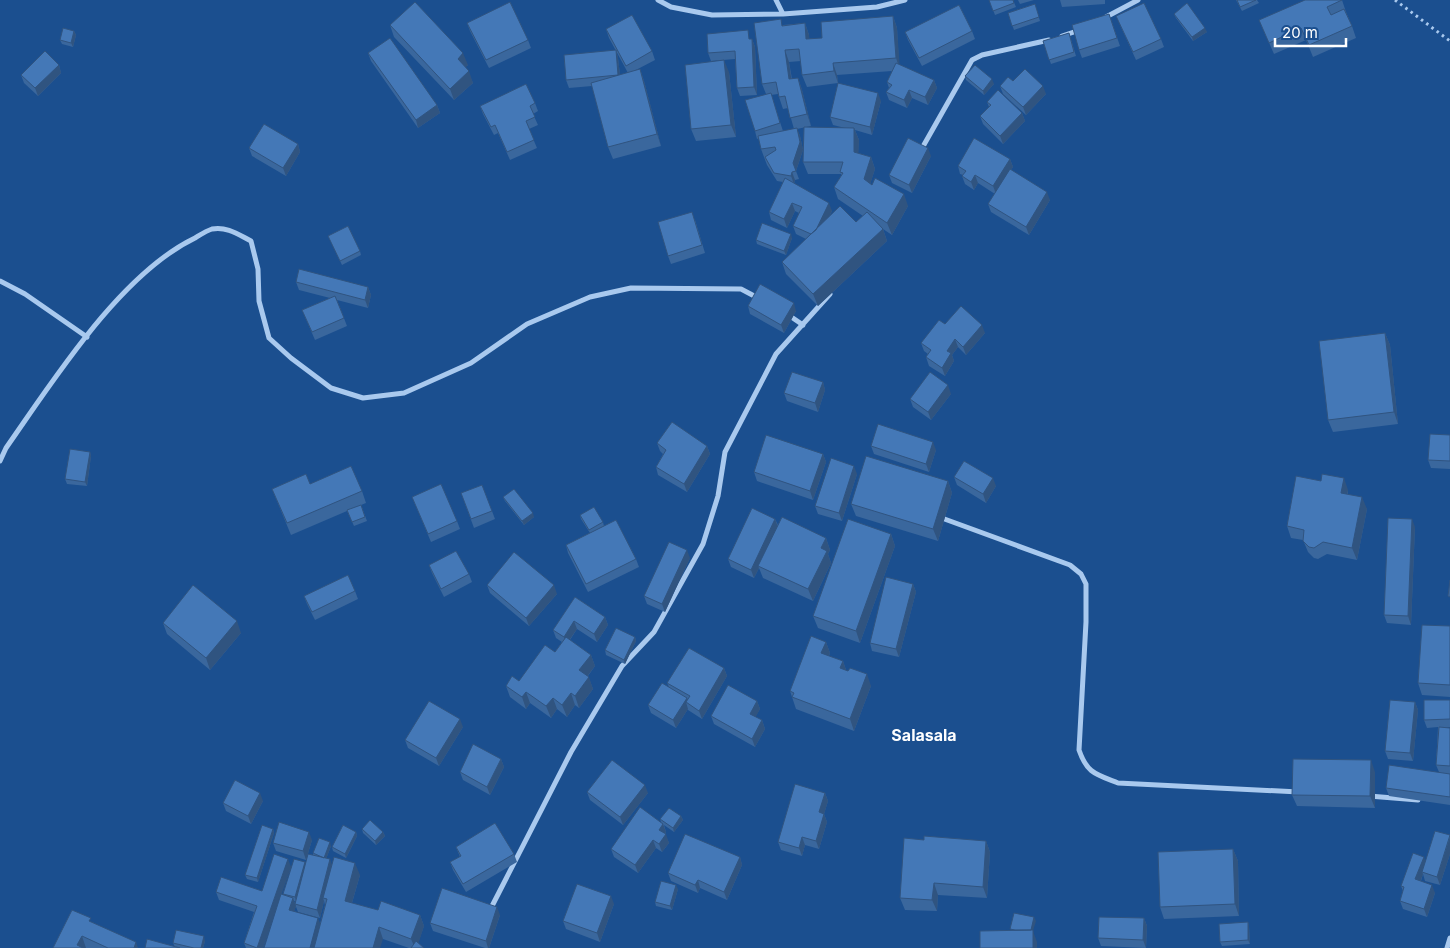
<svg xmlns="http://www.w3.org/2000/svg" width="1450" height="948" font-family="Inter,sans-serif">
	<rect width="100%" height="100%" fill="#1b4f8f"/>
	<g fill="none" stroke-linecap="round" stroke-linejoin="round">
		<path stroke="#a9c9ee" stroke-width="3" stroke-dasharray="2.5 4" stroke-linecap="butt" d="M1395,0L1450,41"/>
		<path stroke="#a9c9ee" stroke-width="5" d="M658,0L671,7L712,15L783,14L877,7L905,0
			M776,0L783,14
			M1106,17L1138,0
			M1062,36L1080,30
			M921,150L972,60L982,55L1049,40
			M0,281L25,294L87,337
			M787,314L803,325
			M0,461L6,448C53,381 120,274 195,238C200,235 206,231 212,229C227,226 239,235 251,241L258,269L259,301L269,338L291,358L331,388L363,398L404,393L471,363L527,324L590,297L631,288L741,289L758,298
			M939,517L1070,565L1081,574L1086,584V622L1079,750C1087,773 1095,774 1118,783L1299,792
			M1369,796L1418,800
			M490,910L571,752L622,666L654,632L703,544L718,496L725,452L776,354L830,294
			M1447,948L1450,938"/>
	</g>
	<path fill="#3a679d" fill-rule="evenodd" d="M989,0H1013L1016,7L995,15Z
		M1018,0H1034L1020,4Z
		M1060,0H1105V4L1062,7Z
		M1236,0H1257L1259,3L1242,11Z
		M1342,0L1346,12L1352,26L1356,38L1313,57L1306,40L1274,54L1259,20Z
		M1035,4L1040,21L1014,30L1008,13Z
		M1109,14L1120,46L1082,58L1079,50Z
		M1174,14L1207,32L1193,41L1176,18Z
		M893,16L897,28L899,65L934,80L937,88L928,105L912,98L907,108L889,100L886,92L889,88L887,82L892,71L837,75L838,83L807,87L802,75L801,61L789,62L792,79L798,78L802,90L811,126L797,129L800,136L803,150L796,171L799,179L795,180L794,184L832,211L829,217L856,222L863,216L838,199L834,187L841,176V174H808L803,162L845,128L833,125L830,117L881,101L872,135L855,130L859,140L858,153L871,157L875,169L870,184L908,206L892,235L883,229L887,241L818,306L786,274L782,262L806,239L796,234L793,226L799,213L795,211L787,228L771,220L769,212L783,182L777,181L767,165L761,149L759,138L757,139L755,131L766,94L762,84L783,25L805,23L809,35V39L822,38ZM778,94L783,109L788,108L794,129L783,131L771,95Z
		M1116,16L1161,39L1164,47L1136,60Z
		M467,23L528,40L531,48L489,68L470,31Z
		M390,25L468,65L465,67L473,83L454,100L394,37Z
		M606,29L652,51L655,60L634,71L640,69L644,81L661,146L613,159L608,147L592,86L569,88L566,80L616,50L618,58L620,75L628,73L609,38Z
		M74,31L76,35L73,47L62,44L60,40Z
		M972,31L975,39L922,66L908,40L905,32Z
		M1069,33L1076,56L1051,64L1043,41Z
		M752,39L755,47L757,95L740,96L737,88L735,59L711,61L708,53Z
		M368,53L437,105L440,113L418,128L371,61Z
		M59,65L61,73L38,96L24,83L21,75Z
		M729,72L736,137L696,141L691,129Z
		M965,76L994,84L984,95L966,80Z
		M1013,81L1046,94L1026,115L1003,94L1000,86Z
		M987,102L1022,113L1025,121L1003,144L983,124L980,116L989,107Z
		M535,103L538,111L533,114L538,125L529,129L537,148L510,160L498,133L494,135L483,114L480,106Z
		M298,144L300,152L286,176L252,156L249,148Z
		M931,156L912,193L892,183L889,175Z
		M1010,159L1013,167L1011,170L1050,200L1029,235L991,212L988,204L995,194L978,183L974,190L965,184L962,176L963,175L960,174L958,166Z
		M695,220L705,253L671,264L668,256Z
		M328,236L360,251L361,255L342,265Z
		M792,238L786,255L757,244L756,240Z
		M296,282L368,287L371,295L368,308L337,300L347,326L315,340L302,310L330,298L299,290Z
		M748,306L796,311L784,333L750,314Z
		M945,324L985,333L966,355L958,347L952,355L954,361L945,376L929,366L926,357L928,354L924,351L921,343Z
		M1385,333L1390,345L1398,424L1333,432L1328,420Z
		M823,382L825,390L818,412L787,401L784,393Z
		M951,394L931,420L913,407L910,399Z
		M1450,435V469L1431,468L1428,460Z
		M657,443L707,446L710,454L687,492L658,475L656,467L663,454L660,451Z
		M871,446L936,450L929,472L874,454Z
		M90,452L91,456L87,486L67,484L65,479Z
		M823,454L826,462L813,500L757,481L754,472Z
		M857,474L842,521L818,514L815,506Z
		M954,477L996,486L986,503L957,485Z
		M948,481L952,493L938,541L856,516L851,504Z
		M310,484L362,491L366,503L361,505L367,521L354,526L347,511L291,535L272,489Z
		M1348,490V494L1367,509L1357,560L1327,554L1318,559L1314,558L1308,552L1303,540L1291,538L1287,526Z
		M412,497L457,521L460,529L431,542Z
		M503,497L534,517L524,525L505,501Z
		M464,501L492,511L495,519L474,528Z
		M580,515L603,522L604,526L636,559L639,567L588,592L568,553L566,545L590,533L581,519Z
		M775,519L778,525L826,538L830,550L828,554L831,563L813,601L763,578L759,568L754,578L731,567L728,559Z
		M1415,527L1411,625L1387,623L1384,615Z
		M891,534L895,546L860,643L818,628L813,616Z
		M690,558L665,612L647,604L644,596Z
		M429,565L469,574L472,582L444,597L432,573Z
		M913,584L916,592L899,657L872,651L870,643Z
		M487,585L557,594L529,626L490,593Z
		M355,591L358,599L315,620L307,604L304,596Z
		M575,597L605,617L608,625L597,642L577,629L570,640L591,655L595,666L588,676L593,689L579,708L575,705L567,717L557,709L551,718L530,703L526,709L510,697L506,686L519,681L555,652L562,642L556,638L553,630Z
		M163,623L241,633L210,670L167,634Z
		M1450,626V697L1422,695L1418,683Z
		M635,637L636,641L625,664L606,655L605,650Z
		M826,642L830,653L829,656L843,661L846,670L871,686L854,731L796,709L790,691Z
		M724,668L727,676L702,719L688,710V709L676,728L651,713L648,705L669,687L667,683Z
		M1450,700V727H1444L1450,728V805L1389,796L1386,788L1439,772L1436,765L1438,727L1427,728L1424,720Z
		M757,701L760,709L755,717L762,720L765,729L755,747L714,724L711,716Z
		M1415,702L1418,710L1413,761L1388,759L1385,751Z
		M463,727L439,766L408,748L405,740Z
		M501,759L504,767L490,795L463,780L460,772Z
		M1375,772V808L1297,806L1292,795Z
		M587,792L648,793L623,825L590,800Z
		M825,793L828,801L824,814L827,822L819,849L805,845L802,856L781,850L778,842Z
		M263,801L251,824L226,811L223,803Z
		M681,816L683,820L674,832L664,825L666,832L665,834L669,843L662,852L656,848L638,873L614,857L611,849L661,822L660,819Z
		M273,829L274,833L258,882L247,879L245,875Z
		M362,829L383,832L385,836L376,845L363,833Z
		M356,832L357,836L346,858L333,851L332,847Z
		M1450,835V854L1440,885L1425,881L1423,874L1421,881L1435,893L1427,917L1403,909L1400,901L1403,891L1401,886L1426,862Z
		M312,840L306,860L276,851L273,843Z
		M986,841L990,852L987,898L938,895L937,911L905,910L900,898Z
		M331,846L326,859L332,865L360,875L352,903L378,910L420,915L424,926L418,943L424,948H409L383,939L274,915L263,948H246L244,943L254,912L219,900L216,892L262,891L291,867L281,894L284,895L283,894L313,856V853ZM294,901H296L295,904L298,912L320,918L324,901L325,905L320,924L294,911L296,906Z
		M456,847L514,854L517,862L466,892L453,870L450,862L460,857Z
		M1233,849L1238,861L1239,916L1164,919L1160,907Z
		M740,857L742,865L727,900L700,888L698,893L671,881L668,873Z
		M678,889L672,910L656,906L655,902Z
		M614,904L600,942L566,929L563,921Z
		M500,915L489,948H485L433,931L430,923Z
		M1144,918L1147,926L1146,948L1101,946L1098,938Z
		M92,922L138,948H53Z
		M1248,922L1249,926L1250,944L1222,946L1220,942Z
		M205,941L203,948H145L175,947L173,943Z"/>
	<path fill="#305480" d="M893,16L897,28L900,70L896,58Z
		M805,23L809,35L811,51L806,39Z
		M1205,28L1207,32L1193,41L1192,37Z
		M74,31L76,35L73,47L71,43Z
		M752,39L755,47L757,95L754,87Z
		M616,50L618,58L621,83L618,75Z
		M785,50L789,62L793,91L789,79Z
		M463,53L468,65L462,71L458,59Z
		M724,60L729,72L736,137L731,125Z
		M833,63L837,75L838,83L834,71Z
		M59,65L61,73L38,96L35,88Z
		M640,69L644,81L661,146L657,134Z
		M469,71L473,83L454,100L450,89Z
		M798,78L802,90L811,126L807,114Z
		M992,79L994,84L984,95L983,91Z
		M934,80L937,88L928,105L925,97Z
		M1043,86L1046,94L1026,115L1023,107Z
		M909,90L912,98L907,108L904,100Z
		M878,93L881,101L872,135L870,127Z
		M437,105L440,113L418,128L416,120Z
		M1022,113L1025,121L1003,144L1000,136Z
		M797,128L800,136L803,150L796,171L793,163Z
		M854,128L859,140L858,163L854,152Z
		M298,144L300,152L286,176L283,168Z
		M928,148L931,156L912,193L909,185Z
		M871,157L875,169L868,191L864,179Z
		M1010,159L1013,167L996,194L993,186Z
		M792,172L795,180L794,184L791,176Z
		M975,175L978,183L974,190L971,182Z
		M1047,192L1050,200L1029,235L1026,227Z
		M904,194L908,206L892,235L887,223Z
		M792,203L795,211L787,228L784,219Z
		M829,203L832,211L816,243L813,235Z
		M883,229L887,241L818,306L813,294Z
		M791,234L792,238L786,255L784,251Z
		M368,287L371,295L368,308L365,300Z
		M794,303L796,311L784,333L781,325Z
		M982,325L985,333L966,355L963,347Z
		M1385,333L1390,345L1398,424L1394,412Z
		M955,339L958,347L952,355L954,361L945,376L942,368L947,351Z
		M823,382L825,390L818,412L815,403Z
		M948,385L951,394L931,420L928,412Z
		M933,442L936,450L929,472L926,464Z
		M707,446L710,454L687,492L684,484Z
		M90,452L91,456L87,486L85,482Z
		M823,454L826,462L813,500L810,491Z
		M854,466L857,474L842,521L839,513Z
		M993,478L996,486L986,503L983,494Z
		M1344,478L1348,490L1346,505L1341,493Z
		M948,481L952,493L938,541L933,529Z
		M1362,497L1367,509L1357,560L1352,548Z
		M533,513L534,517L524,525L522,521Z
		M775,519L778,527L758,566L759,568L754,578L751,570Z
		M1412,519L1415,527L1411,625L1408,616Z
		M891,534L895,546L860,643L856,631Z
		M826,538L830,550L828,554L831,563L813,601L808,589L821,548Z
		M687,550L690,558L665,612L662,604Z
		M913,584L916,592L899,657L896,649Z
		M554,585L557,594L529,626L526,618Z
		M605,617L608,625L597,642L594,634Z
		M237,621L241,633L210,670L206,658Z
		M574,621L577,629L566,645L564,637Z
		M635,637L636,641L625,664L624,660Z
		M826,642L830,653L825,665L821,653Z
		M591,655L595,666L583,682L579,670Z
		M843,661L847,673L840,668Z
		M724,668L727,676L702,719L699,711Z
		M867,674L871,686L854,731L850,719Z
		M589,677L593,689L579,708L575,696Z
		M526,692L530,703L526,709L522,697Z
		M571,693L575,705L567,717L562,705Z
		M553,698L557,709L551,718L546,706Z
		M687,698L689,704L686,702L688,709L676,728L673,720Z
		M757,701L760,709L753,722L750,714Z
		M1415,702L1418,710L1413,761L1410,753Z
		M460,719L463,727L439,766L436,758Z
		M762,720L765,729L755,747L752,739Z
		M501,759L504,767L490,795L487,787Z
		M1371,760L1375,772V808L1370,796Z
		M645,785L648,793L623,825L620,817Z
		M260,793L263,801L251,824L248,816Z
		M825,793L828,801L822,821L819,812Z
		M824,814L827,822L819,849L816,841Z
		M681,816L683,820L674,832L673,828Z
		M663,824L666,832L662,838L659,830Z
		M273,829L274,833L258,882L257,878Z
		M309,832L312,840L306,860L303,851Z
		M356,832L357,836L346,858L345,854Z
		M383,832L385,836L376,845L375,841Z
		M666,834L669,843L662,852L659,844Z
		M802,837L805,845L802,856L799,848Z
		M1450,837V854L1440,885L1437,877Z
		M653,840L656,848L638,873L635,865Z
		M986,841L990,852L987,898L983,887Z
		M330,842L331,846L325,862L324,858Z
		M1233,849L1238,861L1239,916L1235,904Z
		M740,857L742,865L727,900L724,892Z
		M1424,857L1427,865L1422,872L1423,874L1418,888L1415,879Z
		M288,859L291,867L263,948H257Z
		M330,859L333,868L323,898L324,901L320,918L317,910Z
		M305,862L307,866L296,901L295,897Z
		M355,863L360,875L349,913L345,901Z
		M698,880L700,888L698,893L695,885Z
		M934,883L938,895L937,911L932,900Z
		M676,885L678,889L672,910L670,906Z
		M1432,885L1435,893L1427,917L1424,909Z
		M611,896L614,904L600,942L597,933Z
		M293,898L296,906L292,918L289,910Z
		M497,907L500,915L489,948H488L486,941Z
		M420,915L424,926L417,948H415L411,939Z
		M1034,917L1036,921L1033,931L1037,942V948H1033L1030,934Z
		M318,918L321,926L315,948H310Z
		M1144,918L1147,926L1146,948L1143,940Z
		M1248,922L1249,926L1250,944L1248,940Z
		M379,927L383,939L380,948H373Z
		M82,936L86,948H78L77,945Z
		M204,936L205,941L203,948H201Z
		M136,942L138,948H134Z"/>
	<path fill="#4478b7" stroke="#305480" d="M989,0H1013L1014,3L993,11Z
		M1237,0H1256L1240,7Z
		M1305,0H1342L1327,7L1331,15L1344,9L1352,26L1309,45L1301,28L1269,43L1259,20Z
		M415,2L463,53L458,59L469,71L450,89L390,25Z
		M510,2L528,40L486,60L467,23Z
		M1144,3L1161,39L1133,52L1116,16Z
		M1187,3L1205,28L1192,37L1174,14Z
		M1035,4L1039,17L1012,26L1008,13Z
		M959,5L972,31L919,58L905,32Z
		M1109,14L1117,38L1079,50L1072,25Z
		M632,15L652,51L626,66L606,29Z
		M893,16L896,58L833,63L834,71L802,75L799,49L785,50L789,79L798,78L807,114L790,118L785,96L779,97L776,82L762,84L754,23L781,19L782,26L805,23L806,39L822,38L821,22Z
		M63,28L74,31L71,43L60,40Z
		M748,30L749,39H752L754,87L737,88L735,51L708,53L707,34Z
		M1069,33L1074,52L1049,60L1043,41Z
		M390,38L437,105L416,120L368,53Z
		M616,50L618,75L566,80L564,55Z
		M45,51L59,65L35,88L21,75Z
		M724,60L731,125L691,129L685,65Z
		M896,63L934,80L925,97L909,90L904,100L886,92L892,85L887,82Z
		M975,65L992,79L983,91L965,76Z
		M640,69L657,134L608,147L591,83Z
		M1025,69L1043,86L1023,107L1000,86L1008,77L1013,81Z
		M838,83L878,93L870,127L830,117Z
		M526,84L535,103L530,106L535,117L526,121L534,140L507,152L495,125L491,127L480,106Z
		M998,90L1022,113L1000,136L980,116L991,105L987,102Z
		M771,93L780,123L755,131L745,100Z
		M264,124L298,144L283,168L249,148Z
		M804,127L854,128V152L871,157L864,179L872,185L875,178L904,194L887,223L834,187L843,173L840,172L843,162H803Z
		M797,128L800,142L793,163L796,171L792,172L791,176L774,173L765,157L776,150L775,147L761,149L758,136Z
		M908,138L928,148L909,185L889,175Z
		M974,138L1010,159L993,186L975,175L971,182L962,176L966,171L958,166Z
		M1010,169L1047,192L1026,227L988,204Z
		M785,178L829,203L816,230L811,234L793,226L802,207L792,203L784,219L769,212Z
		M840,206L856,222L867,212L883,229L813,294L782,262Z
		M692,212L702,245L668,256L658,222Z
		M762,223L791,234L784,251L756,240Z
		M348,226L360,251L340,261L328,236Z
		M299,269L368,287L365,300L296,282Z
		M760,284L794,303L781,325L748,306Z
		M335,296L344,318L312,332L302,310Z
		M961,306L982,325L963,347L955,339L947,351L951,353L942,368L926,357L931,350L921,343L939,320L945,324Z
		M1385,333L1394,412L1328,420L1319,341Z
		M792,372L823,382L815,403L784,393Z
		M930,372L948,385L928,412L910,399Z
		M672,422L707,446L684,484L656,467L666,450L657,443Z
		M878,424L933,442L926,464L871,446Z
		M1430,434L1450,435V461L1428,460Z
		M766,435L823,454L810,491L754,472Z
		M70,449L90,452L85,482L65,479Z
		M866,456L948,481L933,529L851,504Z
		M831,458L854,466L839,513L815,506Z
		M964,461L993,478L983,494L954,477Z
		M351,466L362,491L287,523L272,489L306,474L310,484Z
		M1322,474L1344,478L1341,493L1362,497L1352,548L1323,542L1314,548L1309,547L1303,541L1304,530L1287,526L1296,476L1321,481Z
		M441,484L457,521L428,534L412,497Z
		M482,485L492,511L471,519L461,493Z
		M514,489L533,513L522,521L503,497Z
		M361,505L365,517L352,522L347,510Z
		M594,507L603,522L589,530L580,515Z
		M752,508L775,519L751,570L728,559Z
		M782,517L826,538L821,548L827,551L808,589L758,566Z
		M1388,518L1412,519L1408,616L1384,615Z
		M848,519L891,534L856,631L813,616Z
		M616,520L636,559L586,584L566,545Z
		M669,542L687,550L662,604L644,596Z
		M456,551L469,574L441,589L429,565Z
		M514,552L554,585L526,618L487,585Z
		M348,575L355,591L312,612L304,596Z
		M886,577L913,584L896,649L870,643Z
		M1450,580V597L1448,596Z
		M193,585L237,621L206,658L163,623Z
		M575,597L605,617L594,634L574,621L564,637L553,630Z
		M1422,625L1450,626V685L1418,683Z
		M616,628L635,637L624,660L605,650Z
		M811,636L826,642L821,653L843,661L840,668L848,671L850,668L867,674L850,719L792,697L794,693L790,691Z
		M566,637L591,655L579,670L589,677L575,696L571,693L562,705L553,698L546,706L526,692L522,697L506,686L512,676L519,681L545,645L555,652Z
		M689,648L724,668L699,711L686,702L690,696L667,683Z
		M662,683L687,698L673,720L648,705Z
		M728,685L757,701L750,714L762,720L752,739L711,716Z
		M1390,700L1415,702L1410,753L1385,751Z
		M1424,700H1450V719L1424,720Z
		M429,701L460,719L436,758L405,740Z
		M1439,727L1450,728V766L1436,765Z
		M473,744L501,759L487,787L460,772Z
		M1293,759L1371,760L1370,796L1292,795Z
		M612,760L645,785L620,817L587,792Z
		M1389,765L1450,774V797L1386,788Z
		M235,780L260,793L248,816L223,803Z
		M795,784L825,793L819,812L824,814L816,841L802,837L799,848L778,842Z
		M640,807L663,824L659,830L666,834L659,844L653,840L635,865L611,849Z
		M669,808L681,816L673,828L660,819Z
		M370,820L383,832L375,841L362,829Z
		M279,822L309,832L303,851L273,843Z
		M495,823L514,854L463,884L450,862L461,856L456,847Z
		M262,825L273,829L257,878L245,875Z
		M343,825L356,832L345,854L332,847Z
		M1435,831L1450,835L1437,877L1422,872Z
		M685,834L740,857L724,892L698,880L695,885L668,873Z
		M924,836L986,841L983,887L934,883L932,900L900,898L904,838L924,840Z
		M319,838L330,842L324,858L313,853Z
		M1233,849L1235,904L1160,907L1158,852Z
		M1413,853L1424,857L1415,879L1432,885L1424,909L1400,901L1404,887L1401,886Z
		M274,854L288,859L257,948L244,943L257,906L216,892L221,877L262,891Z
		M308,854L330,859L317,910L295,904Z
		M334,857L355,863L345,901L378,910L381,901L420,915L411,939L379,927L373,948H314L327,899L323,898Z
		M294,859L305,862L295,897L283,894Z
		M661,881L676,885L670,906L655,902Z
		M577,884L611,896L597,933L563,921Z
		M442,888L497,907L486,941L430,923Z
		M281,894L293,898L289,910L318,918L310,948H264Z
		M72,910L91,918L89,921L136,942L134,948H108L82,936L77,945L83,948H53Z
		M1014,913L1034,917L1031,930H1015L1010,929Z
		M1099,917L1144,918L1143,940L1098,938Z
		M1248,922V940L1220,942L1219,924Z
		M176,930L204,936L201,948H194L173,943Z
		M1033,930V948H980V931Z
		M147,939L180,948H145Z
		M416,941L424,948H411Z"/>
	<g text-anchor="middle" stroke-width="4" stroke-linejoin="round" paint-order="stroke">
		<g font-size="16" font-weight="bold" fill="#fff" stroke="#1b4f8f">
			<text x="924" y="741">Salasala</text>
		</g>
	</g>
	<path d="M1275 38v8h71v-8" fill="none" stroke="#ffffff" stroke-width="2.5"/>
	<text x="1282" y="38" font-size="15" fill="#ffffff" stroke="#1b4f8f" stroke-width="4" paint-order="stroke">20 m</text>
</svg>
